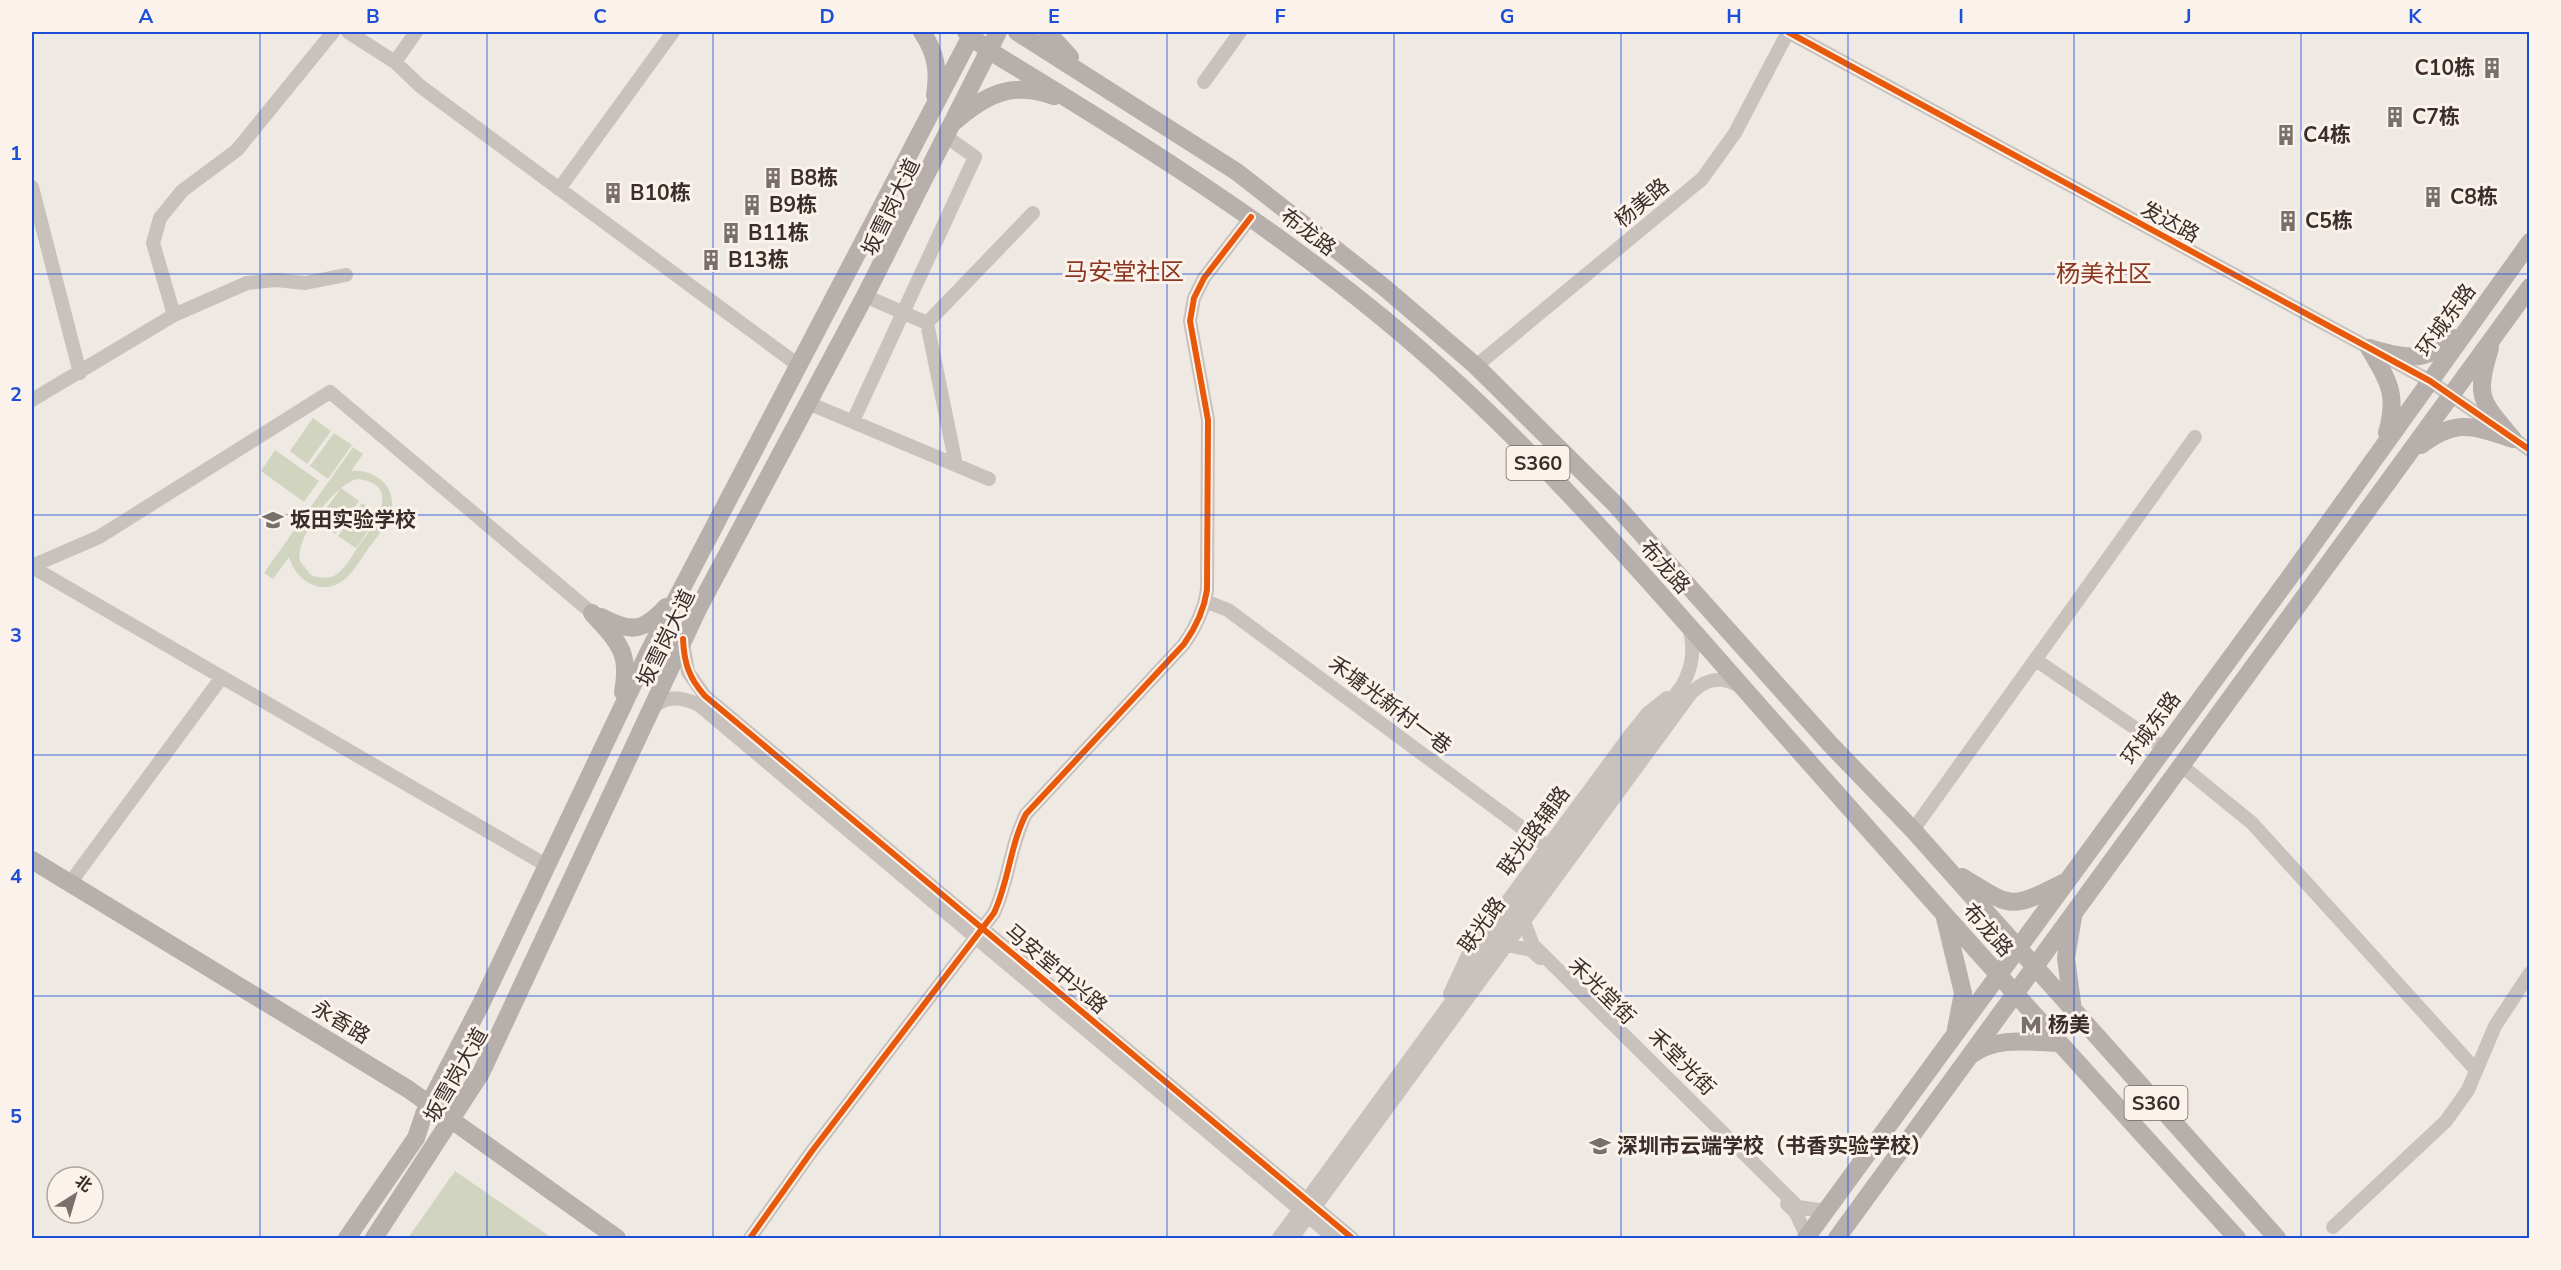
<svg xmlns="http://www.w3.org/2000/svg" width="2561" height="1270" font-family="'Nunito Sans','Noto Sans SC',sans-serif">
	<rect width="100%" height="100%" fill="#efe9e4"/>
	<path fill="#d1d4be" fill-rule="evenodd" d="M313,418L331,431L307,464L290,451Z
		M334,433L352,445L328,479L310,466Z
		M353,447L363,454L351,471C373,469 395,484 392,509C390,522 379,534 371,545C363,555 356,569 346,578C324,598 296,582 289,557L273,579L264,573ZM358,479C405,485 372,527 358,547C351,557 345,570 334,576C326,579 319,578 311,575L300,561C294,539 336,482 358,479Z
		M275,450L319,481L304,502L261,471Z
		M341,488L359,501L335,534L317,521Z
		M362,503L379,515L356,548L338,536Z
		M455,1171L552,1238H408Z"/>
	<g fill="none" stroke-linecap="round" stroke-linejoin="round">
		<path stroke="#c8c1bc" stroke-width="14" d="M348,32L395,62L420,86L798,365
			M1788,32L2430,381L2530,450
			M395,62L416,32
			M1204,82L1240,32
			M32,187L80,373
			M559,189L673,32
			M865,296L927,323
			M174,315L153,243L160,218L182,191L237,150L333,32
			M1476,366L1702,179L1735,133L1788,32
			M32,400L174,315L247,283L276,280L305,283L346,275
			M808,403L989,479
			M853,421L975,157L944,135
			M956,465L927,323L1033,213
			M32,566L99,537L330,392L592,613
			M32,567L546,865
			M1205,601L1228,610L1548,847
			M683,643L688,672L705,696L1352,1238
			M2036,660L2164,748
			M653,708C666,694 683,697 699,705L1334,1238
			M2182,766L2252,823L2475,1069
			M1913,830L2195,437
			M70,883L222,677
			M1524,922L1533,945L1798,1207L1826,1211
			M1507,945L1531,950L1540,958
			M1450,994L1468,955L1631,734L1647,714L1667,698
			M1787,1204L1796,1213L1807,1237
			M2333,1227L2446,1121L2468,1090L2495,1026L2530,973
			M750,1238L812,1151L994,913C1009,881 1010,845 1026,814L1184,644C1196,627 1204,611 1207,590L1208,420L1190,321L1194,298L1204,278L1251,217
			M1279,1238L1682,686C1693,666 1695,649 1689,627
			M1292,1238L1691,693C1706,679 1721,675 1739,686"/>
		<path stroke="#b7afab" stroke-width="18" d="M922,32C936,53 939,70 935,95
			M966,32L988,50C1125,133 1260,217 1384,319C1530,439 1652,585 1777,726C1929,898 2082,1069 2237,1238
			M1017,32L1237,172L1385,288L1476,366L1614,503L1830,744L1913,830L2277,1238
			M1047,32L1070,57
			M954,122C986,94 1012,81 1054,96
			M2369,348C2405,358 2423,364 2454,338
			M2369,348C2389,382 2398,394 2387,433
			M2490,348C2475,398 2480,400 2513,439
			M2421,445C2457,418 2473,426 2513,439
			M592,613C617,641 631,651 623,692
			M601,617C631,633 643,632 666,607
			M32,860L408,1089L617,1238
			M1962,877C2013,908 2009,910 2063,883
			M2073,917L2066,958L2073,1010
			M1945,918L1963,993L1956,1029
			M1971,1055C1996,1036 2030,1042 2059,1043
			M347,1238L416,1138L424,1114L482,1002L648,653L973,32
			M374,1238L481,1073L699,607L865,296L998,32
			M1806,1238L2289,578L2530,242
			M1837,1238L2530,287"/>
		<defs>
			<path id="cycleway" d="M1788,32L2430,381L2530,450
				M683,639C684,663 689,678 705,696L1352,1238
				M750,1238L812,1151L994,913C1009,881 1010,845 1026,814L1184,644C1196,627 1204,611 1207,590L1208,420L1190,321L1194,298L1204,278L1251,217"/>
		</defs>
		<use href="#cycleway" stroke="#fbf3eb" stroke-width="10"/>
		<use href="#cycleway" stroke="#e8590c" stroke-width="6"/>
	</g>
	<path fill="none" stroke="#1d4ed8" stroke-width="1.5" stroke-opacity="0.55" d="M260,32V1238M487,32V1238M713,32V1238M940,32V1238M1167,32V1238M1394,32V1238M1621,32V1238M1848,32V1238M2074,32V1238M2301,32V1238M32,274H2530M32,515H2530M32,755H2530M32,996H2530"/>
	<defs>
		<symbol id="building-bare" viewBox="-9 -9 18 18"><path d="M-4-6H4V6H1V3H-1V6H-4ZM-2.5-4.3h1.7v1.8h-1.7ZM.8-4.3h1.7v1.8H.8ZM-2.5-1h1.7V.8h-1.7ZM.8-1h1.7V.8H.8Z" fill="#796f6b" stroke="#fbf3eb" stroke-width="2.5" paint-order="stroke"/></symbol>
		<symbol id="school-bare" viewBox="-9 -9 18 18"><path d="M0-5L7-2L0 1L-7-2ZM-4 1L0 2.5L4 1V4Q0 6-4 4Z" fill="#796f6b" stroke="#fbf3eb" stroke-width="2.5" paint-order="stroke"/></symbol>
		<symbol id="metro-bare" viewBox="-9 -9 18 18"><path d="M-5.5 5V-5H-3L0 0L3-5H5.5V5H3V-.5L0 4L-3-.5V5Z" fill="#796f6b" stroke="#fbf3eb" stroke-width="2.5" paint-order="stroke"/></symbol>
	</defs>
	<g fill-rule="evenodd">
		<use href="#building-bare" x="2477" y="53" width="30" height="30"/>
		<use href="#building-bare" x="2380" y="102" width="30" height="30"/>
		<use href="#building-bare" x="2271" y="120" width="30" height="30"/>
		<use href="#building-bare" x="758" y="163" width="30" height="30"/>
		<use href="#building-bare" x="598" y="178" width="30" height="30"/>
		<use href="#building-bare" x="2418" y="182" width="30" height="30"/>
		<use href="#building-bare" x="737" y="190" width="30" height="30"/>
		<use href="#building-bare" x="2273" y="206" width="30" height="30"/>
		<use href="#building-bare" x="716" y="218" width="30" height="30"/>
		<use href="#building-bare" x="696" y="245" width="30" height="30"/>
		<use href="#school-bare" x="258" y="505" width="30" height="30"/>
		<use href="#metro-bare" x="2016" y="1010" width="30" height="30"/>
		<use href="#school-bare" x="1585" y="1131" width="30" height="30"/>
	</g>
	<g text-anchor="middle" stroke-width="6" stroke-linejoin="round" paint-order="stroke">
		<g fill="#fbf3eb" stroke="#746964" stroke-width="1.5">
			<rect x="1506.5" y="446" width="63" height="34" rx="4.5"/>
			<rect x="2124.5" y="1086" width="63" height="34" rx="4.5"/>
		</g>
		<g font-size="20" font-weight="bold" fill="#3a2e2a">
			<text x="1538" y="470">S360</text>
			<text x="2156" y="1110">S360</text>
		</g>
		<g font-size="21" font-weight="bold" fill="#3a2e2a" stroke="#fbf3eb" text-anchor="start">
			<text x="2475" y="75" text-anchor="end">C10栋</text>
			<text x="2412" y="124">C7栋</text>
			<text x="2303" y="142">C4栋</text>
			<text x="790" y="185">B8栋</text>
			<text x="630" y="200">B10栋</text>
			<text x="2450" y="204">C8栋</text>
			<text x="769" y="212">B9栋</text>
			<text x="2305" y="228">C5栋</text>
			<text x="748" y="240">B11栋</text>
			<text x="728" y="267">B13栋</text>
			<text x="290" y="527">坂田实验学校</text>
			<text x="2048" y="1032">杨美</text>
			<text x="1617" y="1153">深圳市云端学校（书香实验学校）</text>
		</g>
		<g font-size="21" fill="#3a2e2a" stroke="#fbf3eb">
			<text transform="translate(1642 203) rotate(-40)" y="7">杨美路</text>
			<text transform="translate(891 207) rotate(-64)" y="7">坂雪岗大道</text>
			<text transform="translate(2170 222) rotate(28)" y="7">发达路</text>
			<text transform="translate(1308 232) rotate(37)" y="7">布龙路</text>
			<text transform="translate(2446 320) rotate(-54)" y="7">环城东路</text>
			<text transform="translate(1665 567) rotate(48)" y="7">布龙路</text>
			<text transform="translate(666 638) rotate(-64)" y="7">坂雪岗大道</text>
			<text transform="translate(1390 705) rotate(37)" y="7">禾塘光新村一巷</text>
			<text transform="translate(2151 728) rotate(-54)" y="7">环城东路</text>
			<text transform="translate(1534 831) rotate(-54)" y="7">联光路辅路</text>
			<text transform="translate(1482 925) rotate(-54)" y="7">联光路</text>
			<text transform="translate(1988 930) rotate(48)" y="7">布龙路</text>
			<text transform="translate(1056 969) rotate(40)" y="7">马安堂中兴路</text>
			<text transform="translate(1602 991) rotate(45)" y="7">禾光堂街</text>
			<text transform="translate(341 1022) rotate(31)" y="7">永香路</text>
			<text transform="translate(1682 1062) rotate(45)" y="7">禾堂光街</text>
			<text transform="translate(456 1075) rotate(-60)" y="7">坂雪岗大道</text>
		</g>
		<g font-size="24" fill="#8b3620" stroke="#fbf3eb">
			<text x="1124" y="280">马安堂社区</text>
			<text x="2104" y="282">杨美社区</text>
		</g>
	</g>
	<rect width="2561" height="1270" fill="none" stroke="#fbf3eb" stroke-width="66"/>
	<g transform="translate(75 1195) rotate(37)"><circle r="28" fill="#fbf3eb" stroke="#aea49e" stroke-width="1.5"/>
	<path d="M0-4.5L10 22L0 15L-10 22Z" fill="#796f6b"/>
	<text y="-9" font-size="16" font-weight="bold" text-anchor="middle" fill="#3a2e2a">北</text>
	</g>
	<rect x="33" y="33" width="2495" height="1204" fill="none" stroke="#1d4ed8" stroke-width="2"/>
	<g font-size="20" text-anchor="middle" font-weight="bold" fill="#1d4ed8">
		<text x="146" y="23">A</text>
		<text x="373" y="23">B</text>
		<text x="600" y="23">C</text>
		<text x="827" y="23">D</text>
		<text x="1054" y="23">E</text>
		<text x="1280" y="23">F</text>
		<text x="1507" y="23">G</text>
		<text x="1734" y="23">H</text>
		<text x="1961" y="23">I</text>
		<text x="2188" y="23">J</text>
		<text x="2415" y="23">K</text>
		<text x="16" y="160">1</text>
		<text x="16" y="401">2</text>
		<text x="16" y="642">3</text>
		<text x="16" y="883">4</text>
		<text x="16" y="1123">5</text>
	</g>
</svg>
